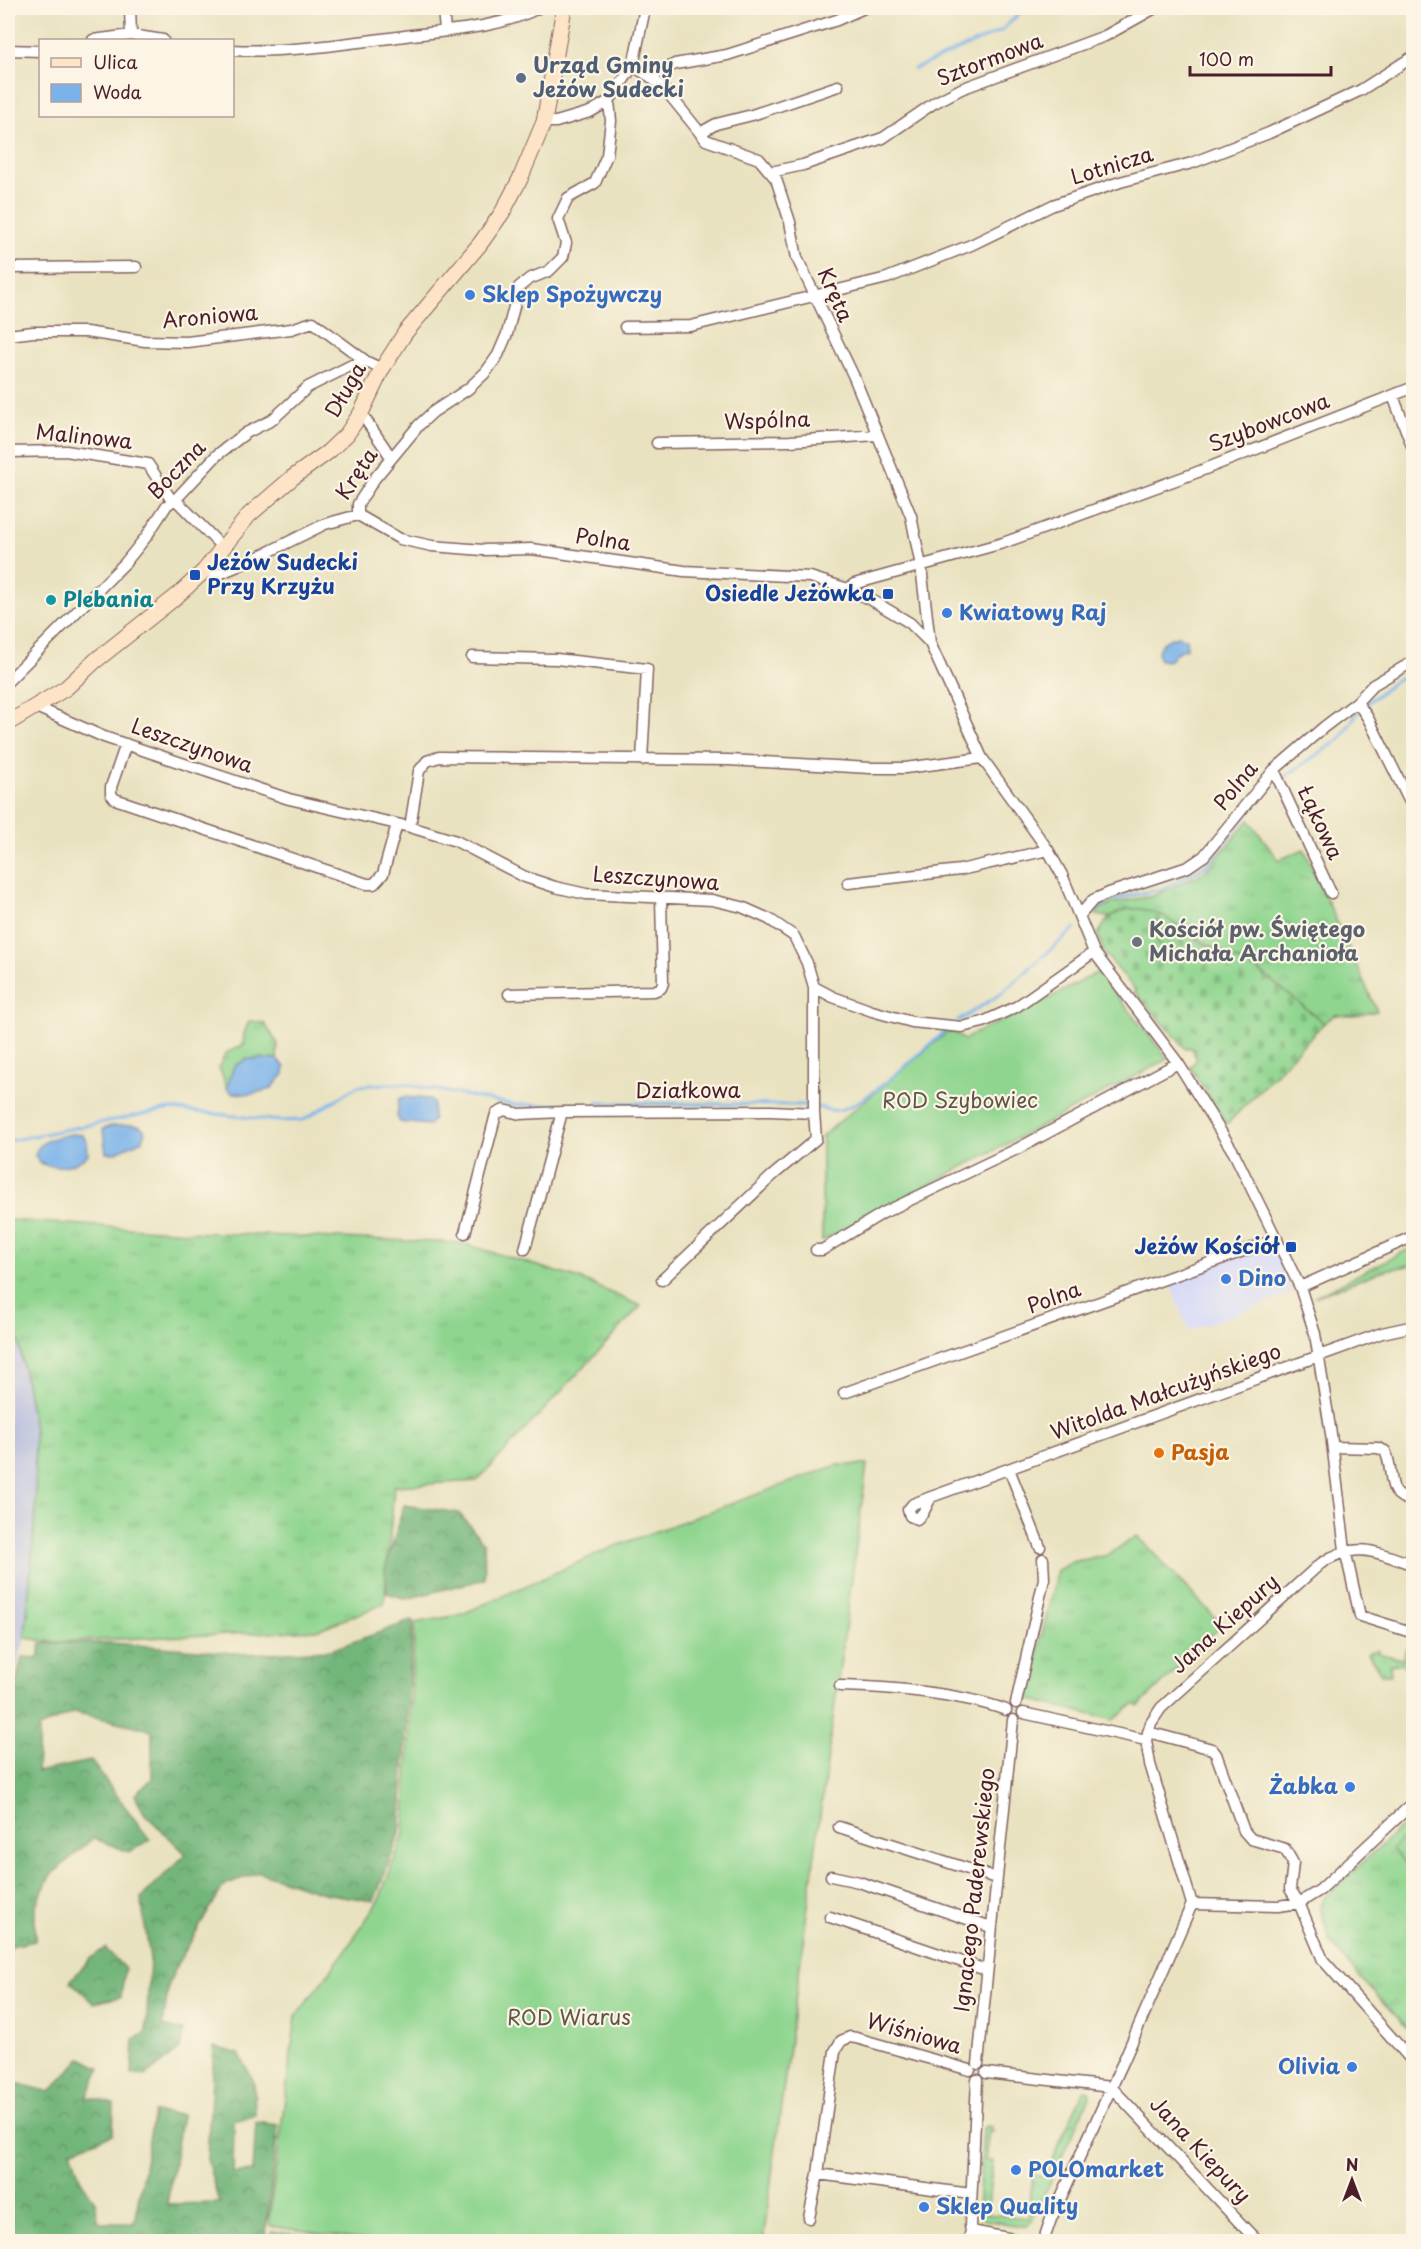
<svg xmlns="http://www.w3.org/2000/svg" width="1421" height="2249" font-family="'Playpen Sans',sans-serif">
	<defs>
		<pattern id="grass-tufts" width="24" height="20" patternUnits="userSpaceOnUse" patternTransform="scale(1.5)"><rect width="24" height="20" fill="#8fd58f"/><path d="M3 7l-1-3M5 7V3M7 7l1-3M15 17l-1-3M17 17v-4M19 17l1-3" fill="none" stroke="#7db67c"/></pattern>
		<pattern id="forest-crowns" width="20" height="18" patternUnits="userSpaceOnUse" patternTransform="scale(1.5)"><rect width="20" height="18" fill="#73b67a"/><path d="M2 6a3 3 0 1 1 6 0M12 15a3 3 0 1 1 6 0" fill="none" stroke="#609364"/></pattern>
		<pattern id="cemetery-stones" width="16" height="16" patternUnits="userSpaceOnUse" patternTransform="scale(1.5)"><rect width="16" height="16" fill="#8fd58f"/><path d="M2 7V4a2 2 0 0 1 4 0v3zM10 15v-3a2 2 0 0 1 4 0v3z" fill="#7db67c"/></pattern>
		<pattern id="park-dots" width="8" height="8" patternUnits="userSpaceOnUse" patternTransform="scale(1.5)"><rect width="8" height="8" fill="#8fd58f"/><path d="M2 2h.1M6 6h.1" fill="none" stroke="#7db67c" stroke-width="1.8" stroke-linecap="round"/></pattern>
	</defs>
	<rect width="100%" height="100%" fill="#fcf5e5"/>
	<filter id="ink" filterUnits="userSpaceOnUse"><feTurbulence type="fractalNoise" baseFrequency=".0167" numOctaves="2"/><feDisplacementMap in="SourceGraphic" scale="12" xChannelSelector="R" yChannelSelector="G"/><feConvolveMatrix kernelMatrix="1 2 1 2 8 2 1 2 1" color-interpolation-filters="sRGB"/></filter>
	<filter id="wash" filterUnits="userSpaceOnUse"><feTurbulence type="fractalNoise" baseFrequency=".008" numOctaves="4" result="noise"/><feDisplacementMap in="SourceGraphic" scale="24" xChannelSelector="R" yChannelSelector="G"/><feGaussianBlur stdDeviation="1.35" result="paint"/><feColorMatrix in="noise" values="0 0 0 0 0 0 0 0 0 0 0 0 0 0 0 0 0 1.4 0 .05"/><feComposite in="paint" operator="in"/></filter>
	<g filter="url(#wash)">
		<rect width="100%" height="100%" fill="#e9e2c0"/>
		<path fill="#d4d8f9" d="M1267,1245L1274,1247L1292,1293L1189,1331L1169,1281Z"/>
		<path fill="#bdc3de" d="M8,1305L19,1343L34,1429L36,1507L25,1638L8,1697Z"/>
		<path fill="url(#grass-tufts)" stroke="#6c7a5d" stroke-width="1.5" d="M1249,820L1279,860L1304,849L1377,1011L1354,1016L1335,1015L1324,1023L1259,971L1193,937L1162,915L1127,909L1109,917L1096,915L1101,909L1113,903L1153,896L1205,872Z
			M249,1021L264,1023L278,1044L277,1059H248L234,1066L227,1088L219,1067L226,1053L243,1045L244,1034Z
			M8,1220L187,1232L462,1243L580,1279L641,1306L477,1481L394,1486L384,1604L317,1630L54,1642L25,1638L36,1507L34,1429L19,1343L8,1305Z
			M1413,1247V1265L1385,1270L1314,1297Z
			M1137,1536L1222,1625L1138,1707L1134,1704L1113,1720L1027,1699L1057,1571L1071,1562L1108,1555Z
			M1413,1816V2034L1353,1970L1330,1941L1320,1907L1323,1899Z
			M1084,2090L1089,2091L1090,2097L1031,2222L1027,2226H1021L984,2220L980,2217L978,2209L983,2128L987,2126L991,2127L993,2132H989L985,2160L993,2161L987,2214L1028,2218L1033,2173L1044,2177Z"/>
		<path fill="url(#forest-crowns)" stroke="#5e6a52" stroke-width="1.5" d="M404,1505L459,1513L484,1543L485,1579L406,1599L387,1593L385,1569Z
			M413,1620L400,1833L374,1901L323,1893L259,1872L224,1885L182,1956L169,1982L163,2026L183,2031L180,2049L145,2076L132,2075L134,2040L146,2032L150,1959L141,1898L186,1854L144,1813L135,1795L152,1779V1730L74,1712L39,1728L37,1772L91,1761L150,1840L129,1852L93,1838L50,1876L35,1907V1941L11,1946L8,1959V1716L22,1657L39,1658L41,1643H111L247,1654L331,1650Z
			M105,1948L125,1969L121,1997L94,2003L70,1981L91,1958Z
			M214,2047L239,2054L254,2082L255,2115L234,2121L233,2173L253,2171L256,2122L278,2125L265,2241H8V2081L50,2092L81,2058L100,2068L87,2097L114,2104L113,2134L71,2150L80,2179L95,2202L99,2223H134L154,2112L182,2115L167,2204L219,2203L207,2159Z"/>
		<path fill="url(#cemetery-stones)" stroke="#6c7a5d" stroke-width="1.5" d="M1127,909H1141L1162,915L1193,937L1259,971L1324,1023L1227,1124L1190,1067L1197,1059L1190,1047L1186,1049L1134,991V988L1104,953L1098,934L1109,917Z"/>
		<path fill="url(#park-dots)" stroke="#6c7a5d" stroke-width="1.5" d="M1413,1645V1676L1402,1663L1390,1665L1391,1674H1381L1368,1653L1377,1650L1381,1654L1403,1659L1406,1648Z"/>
		<path fill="#8fd58f" stroke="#6c7a5d" stroke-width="1.5" d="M1098,972L1168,1059L822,1241V1136L948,1032H954L964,1040C980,1029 993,1026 1010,1017C1040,1003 1070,988 1098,972Z
			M837,1465H867L763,2241L376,2242L271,2226L269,2219L296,2016L346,1950L379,1900L404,1834L415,1623L460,1615L613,1547Z
			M1413,1829V1871L1392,1849Z
			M272,2231L346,2241H270Z"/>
		<path fill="#7ab3ea" stroke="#62698a" stroke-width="1.5" d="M1178,636L1186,639L1187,648C1184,650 1181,650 1179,651C1170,656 1175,663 1160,660C1153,647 1166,639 1178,636Z
			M248,1059H277L285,1067L284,1074L271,1089L251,1094L232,1093L227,1088L234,1066Z
			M404,1097L430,1099L433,1102V1120L429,1125L400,1122L397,1116L399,1099Z
			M131,1125L139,1126L144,1129L145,1134L143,1140L114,1153H106L103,1129L111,1126Z
			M72,1134L82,1135L87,1141L88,1154C77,1167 55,1169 39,1163L35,1155C39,1139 57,1137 72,1134Z"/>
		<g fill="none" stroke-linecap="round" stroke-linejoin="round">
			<path stroke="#7ab3ea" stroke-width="3" d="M914,69L1001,31L1025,8
				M1366,704L1398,679L1414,671
				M1283,778L1340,739L1358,712
				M1089,915L1110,900L1161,889L1205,867L1264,793L1273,785
				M958,1021L1002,993L1075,928
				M597,1103L808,1105C819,1106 828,1112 839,1110C865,1106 924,1049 947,1030
				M8,1141L170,1109L281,1121L303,1120L358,1086L385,1084H405L515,1105H561"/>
		</g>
	</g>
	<g filter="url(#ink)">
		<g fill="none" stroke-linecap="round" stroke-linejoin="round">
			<defs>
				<path id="street" d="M130,8L131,35
					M443,8L445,31
					M93,40L131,35L163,40
					M8,50L40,51
					M232,50C290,53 348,43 405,36C450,30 497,29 538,8
					M633,66L651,77L668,93L706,140L759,159L776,179L790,222L797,258L854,377L911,516L921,566L930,643
					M651,77L675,64L727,55L837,20L864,8
					M544,122H556L590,112L609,101L633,66L645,8
					M700,133L716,124L752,115L838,86
					M771,172L803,165L883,138L934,103L961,89L1105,36L1155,8
					M8,268L136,267
					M625,327L691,326L887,278L971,245L1053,205L1120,182L1192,163L1269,133L1361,90L1414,56
					M8,335L33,332H86L145,341L187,342L291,329L313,322L367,362L382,369
					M1393,396L1414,451
					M361,413L391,457
					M657,443L790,441L877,435
					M8,452L66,451L148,464L172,501
					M175,499L223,548
					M358,515L400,539L432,546L483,550L532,549L684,571L810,577L848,589L875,602L910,623L930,643L982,758L1048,850L1062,875L1094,952L1178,1063L1234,1153L1300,1287L1315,1334L1331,1434L1345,1550L1360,1616L1414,1633
					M358,515V504L375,478L419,425L433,412L468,389L486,372L498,355L507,334L519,287L529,279L549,271L563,257L566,243L558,219L568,198L595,183L607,155L611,121L609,101
					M204,571L219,574L250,561L325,524L358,515
					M848,589L854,584L1003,543L1195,473L1414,387
					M472,657L556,659L647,669L642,760
					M8,681L125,563L146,537L167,505L177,498L217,455L246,433L272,420L308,387L352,365L367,362
					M1357,702L1368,718L1414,810
					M36,707L104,737L289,799L410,827L456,841L525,877L555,887L586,894L712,900L742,907L769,919L794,936L807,963L814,987L833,997L872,1011L912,1022L962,1027L983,1022L1016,1007L1094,952
					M126,744L111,787V794L115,799L367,884H374L383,874L397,824
					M1274,770L1331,893
					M410,827L419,771L427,761L439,757L729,760L870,768H905L982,758
					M848,883L960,870L1048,850
					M1080,915L1093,900L1109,893L1188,867L1204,856L1274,770L1324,727L1357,702L1373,685L1414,661
					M509,994L654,991L661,988L663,983L661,898
					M465,1233L496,1114L504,1110L520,1114L562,1112
					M525,1249L562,1112L771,1111L814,1113
					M816,1250H822L883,1213L1019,1148L1178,1063
					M662,1280L772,1176L816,1139L814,1113V987
					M1300,1287L1414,1236
					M844,1393L1277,1239
					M1333,1447L1378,1448L1385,1451C1396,1473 1383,1497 1414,1501
					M1009,1469L1040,1547
					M931,1497L923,1513L917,1519L910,1516L908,1510L913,1504L931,1497L1382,1333L1414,1326
					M840,1686C889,1687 960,1693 1006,1710
					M1016,1703L1044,1579L1043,1559
					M1023,1713L1146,1740
					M1148,1732L1212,1749L1216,1754L1244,1831L1251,1839L1285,1849L1293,1863L1290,1889L1299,1903L1278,1906L1192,1904
					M1414,1802L1320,1890L1299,1903L1323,1960L1414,2063
					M839,1827L996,1878
					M831,1876L859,1882L991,1927
					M830,1917L986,1970
					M978,2064L1013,1720
					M986,2073L1111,2087
					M1111,2087L1258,2242
					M818,2174L971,2194
					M809,2218L818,2174L835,2051L841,2041L850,2037L856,2038L970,2070
					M971,2231L1029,2242
					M968,2242L971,2231L970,2226L977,2080
					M1043,2242L1051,2219L1124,2060L1192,1904L1150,1764L1146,1740L1151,1723L1161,1708L1320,1564C1355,1540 1376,1552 1414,1565"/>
				<path id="secondary" d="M8,723L66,688L95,661L177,596L204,571L249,515L292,478L328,452L347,434L361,413L382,369L405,333L480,244L502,213L520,179L544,122L564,8"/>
			</defs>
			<use href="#street" stroke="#82635f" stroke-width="13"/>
			<use href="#secondary" stroke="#82635f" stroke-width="17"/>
			<use href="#street" stroke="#fff" stroke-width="10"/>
			<use href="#secondary" stroke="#fee4c6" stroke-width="15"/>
		</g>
	</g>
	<circle fill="#5c6f8a" stroke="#fcf5e5" stroke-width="2" cx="521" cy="78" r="6"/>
	<g fill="#3f7fe0" stroke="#fcf5e5" stroke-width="2">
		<circle cx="470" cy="295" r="6"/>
		<circle cx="947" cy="613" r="6"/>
		<circle cx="1226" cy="1279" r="6"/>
		<circle cx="1350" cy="1787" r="6"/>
		<circle cx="1352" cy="2067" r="6"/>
		<circle cx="1016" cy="2170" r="6"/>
		<circle cx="924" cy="2207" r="6"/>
	</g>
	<g fill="#1a4fb4" stroke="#fcf5e5" stroke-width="2">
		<rect x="189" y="569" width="12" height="12" rx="3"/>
		<rect x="882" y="588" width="12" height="12" rx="3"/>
		<rect x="1285" y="1241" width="12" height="12" rx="3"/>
	</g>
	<circle fill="#0f9aa8" stroke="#fcf5e5" stroke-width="2" cx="51" cy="600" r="6"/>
	<circle fill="#6b7280" stroke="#fcf5e5" stroke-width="2" cx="1137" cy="942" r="6"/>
	<circle fill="#e8710a" stroke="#fcf5e5" stroke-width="2" cx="1159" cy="1453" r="6"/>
	<g text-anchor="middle" stroke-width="4.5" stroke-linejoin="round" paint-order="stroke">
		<g font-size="21" fill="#4a1f2b" stroke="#fcf5e5">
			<text transform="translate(990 60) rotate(-21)" y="7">Sztormowa</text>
			<text transform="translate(1112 166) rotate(-17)" y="7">Lotnicza</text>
			<text transform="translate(835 295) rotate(66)" y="7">Kręta</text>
			<text transform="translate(210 317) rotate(-5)" y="7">Aroniowa</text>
			<text transform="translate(346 390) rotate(-60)" y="7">Długa</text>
			<text transform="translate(767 421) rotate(-2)" y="7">Wspólna</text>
			<text transform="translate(1269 423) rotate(-21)" y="7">Szybowcowa</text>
			<text transform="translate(84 437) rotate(6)" y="7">Malinowa</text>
			<text transform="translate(177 470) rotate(-46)" y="7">Boczna</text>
			<text transform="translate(357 474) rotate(-56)" y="7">Kręta</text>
			<text transform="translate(603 540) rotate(8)" y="7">Polna</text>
			<text transform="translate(192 746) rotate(19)" y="7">Leszczynowa</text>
			<text transform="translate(1236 786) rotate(-51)" y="7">Polna</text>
			<text transform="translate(1320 823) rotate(65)" y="7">Łąkowa</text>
			<text transform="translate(656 879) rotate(4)" y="7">Leszczynowa</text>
			<text x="688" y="1098">Działkowa</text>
			<text transform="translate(1054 1298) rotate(-20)" y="7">Polna</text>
			<text transform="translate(1166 1392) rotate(-20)" y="7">Witolda Małcużyńskiego</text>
			<text transform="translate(1225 1624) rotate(-42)" y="7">Jana Kiepury</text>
			<text transform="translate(975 1890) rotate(-84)" y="7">Ignacego Paderewskiego</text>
			<text transform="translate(914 2034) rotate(16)" y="7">Wiśniowa</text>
			<text transform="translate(1200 2150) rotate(47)" y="7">Jana Kiepury</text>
		</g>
		<g font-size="21" font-weight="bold" fill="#4e5e75" stroke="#fcf5e5" text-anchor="start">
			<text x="533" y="73">Urząd Gminy<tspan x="533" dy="24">Jeżów Sudecki</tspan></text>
		</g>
		<g font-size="21" font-weight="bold" fill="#366cbe" stroke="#fcf5e5" text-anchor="start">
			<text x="482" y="302">Sklep Spożywczy</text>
			<text x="959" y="620">Kwiatowy Raj</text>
			<text x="1238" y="1286">Dino</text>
			<text x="1338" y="1794" text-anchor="end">Żabka</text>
			<text x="1340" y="2074" text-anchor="end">Olivia</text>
			<text x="1028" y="2177">POLOmarket</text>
			<text x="936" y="2214">Sklep Quality</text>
		</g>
		<g font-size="21" font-weight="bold" fill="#164399" stroke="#fcf5e5" text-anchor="end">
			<text x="207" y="570" text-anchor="start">Jeżów Sudecki<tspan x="207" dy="24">Przy Krzyżu</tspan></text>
			<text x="876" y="601">Osiedle Jeżówka</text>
			<text x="1279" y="1254">Jeżów Kościół</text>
		</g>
		<g font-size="21" font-weight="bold" fill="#0d838f" stroke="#fcf5e5" text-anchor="start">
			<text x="63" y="607">Plebania</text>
		</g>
		<g font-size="21" font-weight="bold" fill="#5b616d" stroke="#fcf5e5" text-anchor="start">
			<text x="1149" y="937">Kościół pw. Świętego<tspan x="1149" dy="24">Michała Archanioła</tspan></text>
		</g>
		<g font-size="21" fill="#5f5649" stroke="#fcf5e5">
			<text x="960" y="1108">ROD Szybowiec</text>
			<text x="569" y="2025">ROD Wiarus</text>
		</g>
		<g font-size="21" font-weight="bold" fill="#c56008" stroke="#fcf5e5" text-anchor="start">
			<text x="1171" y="1460">Pasja</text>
		</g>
	</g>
	<rect width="1421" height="2249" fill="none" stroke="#fcf5e5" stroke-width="30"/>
	<rect x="39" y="39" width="195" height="78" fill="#fcf5e5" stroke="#b59f9b" stroke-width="1.5"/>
	<rect x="51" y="58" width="30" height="9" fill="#fee4c6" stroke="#b59f9b" stroke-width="1.5"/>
	<text x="93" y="69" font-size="18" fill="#4a1f2b">Ulica</text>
	<rect x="51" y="84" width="30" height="18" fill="#7ab3ea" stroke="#b59f9b" stroke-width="1.5"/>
	<text x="93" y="99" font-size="18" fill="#4a1f2b">Woda</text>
	<g transform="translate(1352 2180)" stroke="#fcf5e5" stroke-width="4.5" paint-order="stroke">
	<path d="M0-4.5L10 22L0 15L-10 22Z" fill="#4a1f2b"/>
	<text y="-9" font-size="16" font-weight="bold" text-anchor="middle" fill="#4a1f2b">N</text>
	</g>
	<path d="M1190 66v9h141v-9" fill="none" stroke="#4a1f2b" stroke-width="3"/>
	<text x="1199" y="66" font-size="18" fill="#4a1f2b" stroke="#fcf5e5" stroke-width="4.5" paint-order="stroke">100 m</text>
</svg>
